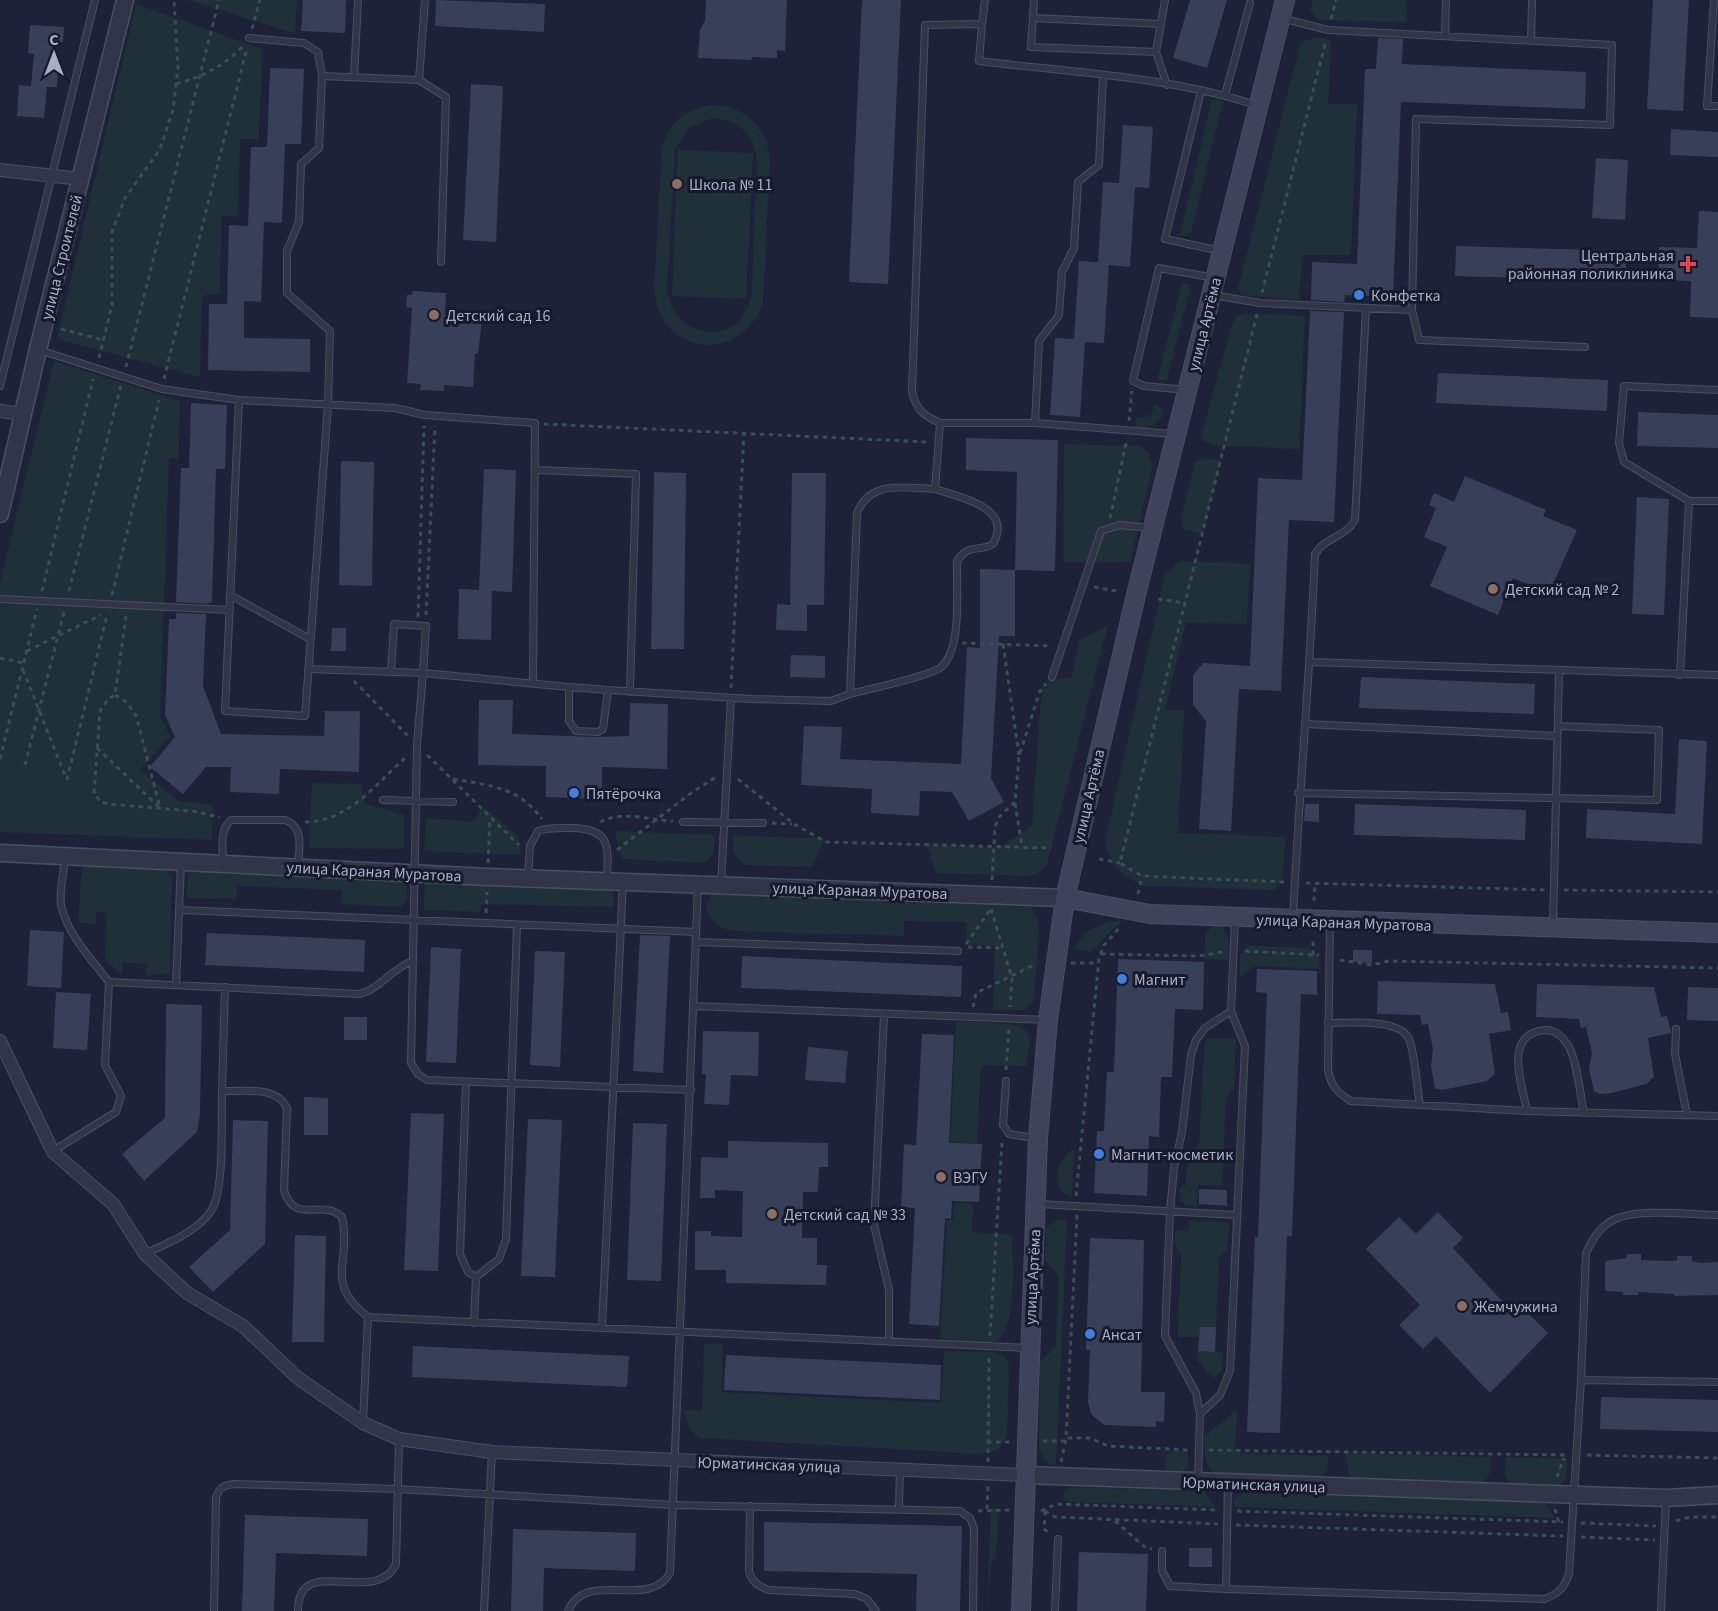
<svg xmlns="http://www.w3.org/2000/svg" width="1718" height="1611" font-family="'Source Sans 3',sans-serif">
	<rect width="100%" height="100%" fill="#1d2238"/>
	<path fill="#1f3039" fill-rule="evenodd" d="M189,0H297L295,34Z
		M1313,0H1406L1407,22L1318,20L1310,10Z
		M136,4L262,49L259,139H240L238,217L221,216L220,294L202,296L200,377L57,339Z
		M1320,37L1331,40L1328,104H1357L1351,255H1302L1299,300L1241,295L1238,288L1301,42Z
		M1212,99L1223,101L1191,232L1185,236L1180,235Z
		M712,105C746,106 768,128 770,162L763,304C739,366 658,355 654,288L662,146C670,122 686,109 712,105ZM713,118C739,120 756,136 757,162C756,193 754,224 753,254C752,270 754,289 749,304C732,351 671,335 667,288L675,149L689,128Z
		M678,150L753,153L746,299L672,296Z
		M1182,283L1191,285L1167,380H1157Z
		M1248,314L1305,316L1299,449L1212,445L1203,440L1202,433L1232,324L1237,316Z
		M54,361L180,401L179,459L169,458L160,715L170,736L140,770L179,801L212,805V840L0,832V583Z
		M1155,404L1163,409L1161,419L1152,426L1134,429L1136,418L1151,416Z
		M1064,444L1140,446L1148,451L1153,465L1130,562L1063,563Z
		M1204,459L1221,460L1203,534L1184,530L1181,518L1195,462Z
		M1180,561L1250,564L1247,624L1186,623L1165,710H1184L1178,833L1285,837L1283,878L1275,890L1144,886C1120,874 1112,868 1105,842L1165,574Z
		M1108,625L1047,865L1037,874L1027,876L936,873L926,844L999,848L1032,826L1042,682L1072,677L1079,640Z
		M312,783L361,784L365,804L404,815V849L309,848Z
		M483,807L518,836L521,855L424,851L426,818L473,822Z
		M615,831L715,835L714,853L704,863L622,859Z
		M733,835L825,839L812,867L744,865L733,853Z
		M82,861L159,863L172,877L170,973L147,976V964L122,963V974L105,961L107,912H96V924L78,923Z
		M189,863L407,874V898L401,907L342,904V890L237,886L236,899L187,898Z
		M425,876L614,882L613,907L481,904L480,912L424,910Z
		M719,888L1030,904L1039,923L1034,1001L1024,1010H993L995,946L966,945L967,922L904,921V936L732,931C709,925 696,905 719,888Z
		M1122,920L1091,952L1075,949C1083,928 1102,923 1122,920Z
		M1215,922C1231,929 1228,945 1228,960L1204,959L1205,935Z
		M1247,946L1309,948L1319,958L1320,969L1256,966L1240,976V955Z
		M956,1022C970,1022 1022,1020 1028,1033C1031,1042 1027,1057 1027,1066L981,1065L977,1143L950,1142Z
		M1205,1038L1236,1039L1234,1088L1226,1098L1222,1186L1198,1185L1197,1206L1186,1205L1181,1200L1179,1188L1186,1185L1188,1151L1199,1146Z
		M1074,1149L1072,1197L1061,1192C1054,1175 1058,1158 1074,1149Z
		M954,1203L973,1204L972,1232L1012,1235C1012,1257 1018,1332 996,1341C982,1346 956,1340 940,1339L947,1220H953Z
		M1058,1220H1067L1056,1466L1046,1462L1039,1449L1040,1361L1056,1346L1059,1276L1045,1260L1046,1227Z
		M1189,1220L1229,1223L1227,1250L1219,1258L1216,1327H1200L1199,1337H1178L1181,1254L1174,1244L1175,1230L1188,1231Z
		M704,1344H723L721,1392L941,1403L944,1351L994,1352L1005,1356L1009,1365L1007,1436C1002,1448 996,1452 983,1454L700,1438L689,1429L684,1410L702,1411Z
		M1198,1351L1223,1352L1222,1370L1213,1379L1198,1361Z
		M1237,1410L1235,1453L1329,1456L1327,1472L1321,1476L1215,1473C1202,1465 1205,1450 1205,1436Z
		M1172,1451H1188V1465L1182,1471L1165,1470L1166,1455Z
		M1345,1453L1491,1457C1491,1468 1491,1478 1481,1484L1357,1480L1349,1474Z
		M1506,1457L1567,1459L1566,1478L1558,1487L1511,1485L1505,1475Z
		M1070,1487L1205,1491L1215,1507L1065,1502L1063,1491Z
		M1243,1493L1544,1502L1555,1518L1235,1507L1234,1499Z
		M991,1508H998L996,1557L991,1564L987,1611Z"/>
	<path fill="#383f58" d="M303,0H346L345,33L301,31Z
		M436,0L545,4L544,32L435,26Z
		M706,0H787L785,51L777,50V58L752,57L751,60L698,58L700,30L705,21Z
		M862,0H901L888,284L849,282Z
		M1190,0H1227L1207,68L1173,58Z
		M1653,0H1689L1683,111L1647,109Z
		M30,25L64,27L63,42L54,41L52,70H58L57,87H47L44,118L17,116L19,85L31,86L34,54L28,53Z
		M1378,38L1403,39L1402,64L1586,72L1585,109L1401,102L1393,297L1345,295L1344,302L1311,300L1312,262L1357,264L1365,69H1376Z
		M270,68L304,69L301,144H285L282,223L264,222L261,302L244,301V338L310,339V372L208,370L209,304H227L229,225L248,226L251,147H267Z
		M471,84L503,86L496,242L463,240Z
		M1123,125L1153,127L1149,188L1135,187L1130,267L1109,265L1104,343L1085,342L1080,417L1050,415L1055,338L1074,339L1079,261L1098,262L1103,182L1119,183Z
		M1671,129L1718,132V157L1670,155Z
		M1596,158L1628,160L1625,220L1592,218Z
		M1699,211L1718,212V318L1690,317L1691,281L1658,280L1659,247L1697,248Z
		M1456,246L1626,251V281L1455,276Z
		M413,291L446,293L445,314H451L450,317L482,320L478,354L475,353L473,387L444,385V391L420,390L421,384L407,383L412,308L406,307L407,295H412Z
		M1310,311L1344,312L1334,522L1289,520L1281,691L1239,689L1231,831L1199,829L1206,721L1193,705V675L1203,663L1250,666L1258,478L1302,480Z
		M1438,373L1608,380L1607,411L1436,403Z
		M191,403L227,405L225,469H216L212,602L207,604L176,602L181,468H189Z
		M1638,412L1718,415V448L1637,446Z
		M966,438L1058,440L1055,571L1015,570L1017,472L966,470Z
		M341,461L374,462L372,586L339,585Z
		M484,469L516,470L512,592L492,591L491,640L458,639L459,589L479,590Z
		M654,472L686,473L684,649H651Z
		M792,473H826L824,605H807V631L776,630L777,604L790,605Z
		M1465,476L1546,510L1543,516L1577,530L1549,593L1513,578L1498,615L1430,586L1447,547L1424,537L1436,508L1429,505L1434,493L1454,502Z
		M1637,497L1669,499L1664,615L1632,614Z
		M980,569L1015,570V636H999L991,778L1004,802L969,821L952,792L920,791L919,816L871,813L872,789L801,785L804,726L842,727L840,759L961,764L967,647L980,648Z
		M176,613L206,614L203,686L221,734L324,736L325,711H360L359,772L280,769L279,794L230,792L231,767H206L183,794L150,767L175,737L165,715L169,619H176Z
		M332,628H346V651H331Z
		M791,655L825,656V678L790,677Z
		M1361,677L1535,684L1534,714L1359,708Z
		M479,700H513L512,734L598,737L629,736L630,703L668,704L667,769L602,767V799L546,797V766L478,765Z
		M1679,739L1707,741L1702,844L1586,838L1587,809L1675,814Z
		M1305,804H1319V822L1304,821Z
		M1355,804L1526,810L1525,840L1354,835Z
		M30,930L64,932L61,988L27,986Z
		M207,933L365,940L364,972L205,965Z
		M640,935L670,936L663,1073L633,1071Z
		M431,947L461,949L456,1063L426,1062Z
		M1353,950H1372V963L1353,962Z
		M535,951L565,952L560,1067L530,1065Z
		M742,956L962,966L961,997L741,988Z
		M1118,959L1204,962L1203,1010L1175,1009L1172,1077H1161L1159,1137L1149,1136L1147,1196L1094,1193L1097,1131H1104L1107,1072H1114Z
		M1257,969L1317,971V995L1301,994L1292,1236H1287L1280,1433L1247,1432L1255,1237H1258L1267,993L1256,992Z
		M1378,981L1495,984L1501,1013L1508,1012L1511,1030L1489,1034L1495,1074L1487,1081L1442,1090L1435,1088L1431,1066L1433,1049L1428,1024L1422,1025L1420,1015L1377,1014Z
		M1537,984L1654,987L1661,1017L1667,1016L1671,1033L1648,1038L1654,1077L1646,1084L1612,1093L1600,1094L1594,1091L1589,1069L1592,1053L1586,1027L1581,1028L1579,1019L1536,1017Z
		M1688,987L1718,988V1021L1687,1020Z
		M56,992L91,994L87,1050L53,1048Z
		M166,1004L202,1005L200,1115L197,1132L144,1181L122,1154L165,1118Z
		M344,1017H367V1040H344Z
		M703,1031L759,1032L758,1076L731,1075L729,1105L704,1104L706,1074H702Z
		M922,1034L954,1035L949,1143L982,1144L979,1202L952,1201L951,1219L945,1218L939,1326L909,1324L915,1208L901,1207L904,1144L916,1145Z
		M808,1047L848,1051L845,1083L805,1080Z
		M304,1097L328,1098V1135H304Z
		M411,1113L444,1114L438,1271L404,1270Z
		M528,1119L562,1120L555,1277L521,1276Z
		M233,1120L268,1121L265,1244L213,1292L189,1267L230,1230Z
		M633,1123L667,1124L661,1281L627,1280Z
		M728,1141L828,1143V1167H819L818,1192H803L802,1238H817V1265H827L826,1285L726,1283V1270H695V1231H711V1236L742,1237L743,1191L715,1190V1198H700L701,1157L728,1158Z
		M1199,1189L1227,1190V1206L1199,1204Z
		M1438,1212L1463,1238L1453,1248L1517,1317L1525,1310L1548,1333L1490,1393L1436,1336L1423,1349L1399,1325L1420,1305L1366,1249L1399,1217L1416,1234Z
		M295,1235L326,1236L324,1342H292Z
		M1090,1238L1144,1240L1141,1392H1165L1164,1422L1156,1421V1427L1104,1425L1091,1414L1088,1402L1090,1350H1086Z
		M1627,1254H1641V1260L1672,1261L1677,1260V1256H1692V1261L1700,1263L1718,1262V1295L1674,1296V1294L1638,1292V1295H1623V1292L1605,1291V1261L1627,1258Z
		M1200,1327H1216L1215,1352L1198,1351Z
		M413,1346L629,1356L627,1387L412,1377Z
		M726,1355L941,1365L940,1400L724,1390Z
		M1601,1397L1718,1400V1432L1600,1429Z
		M245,1515L368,1519L367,1556L276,1553L274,1611H242Z
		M764,1522L962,1526L960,1611H916L917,1574L764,1571Z
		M513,1529L636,1533L635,1571L544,1568L543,1611H511Z
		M1189,1548H1212V1567H1189Z
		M1079,1552L1148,1554L1146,1611H1077Z"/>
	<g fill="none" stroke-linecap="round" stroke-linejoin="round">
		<defs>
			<path id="service" d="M985,0L982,24L925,25L912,391C916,409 922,415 940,423H1035L1173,434
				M1034,0L1031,47L1156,52
				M1165,0L1156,52L1167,85
				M1714,0L1707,106H1718
				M1033,18L1161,24
				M1281,18L1328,30L1612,45L1610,125L1416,119L1412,310L1419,340L1585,347
				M982,24L979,61C1067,72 1175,77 1258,106
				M1445,35L1446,0
				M1531,41L1532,0
				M322,76L419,80L446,97L441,262
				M354,77L358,0
				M419,80L425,0
				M1201,91L1165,239L1221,251
				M1225,95L1250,3
				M1212,295L1260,303L1412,310
				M39,350L162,389L239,400L395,408L425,415L535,423L533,683
				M0,386L95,0
				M1187,390L1144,386L1133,381L1159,268L1215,278
				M239,400L225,711L305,716L328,405L330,331L287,293V251L299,222L301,164L319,148L322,76L318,52L304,43L249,38
				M1035,423L1039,341L1059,315L1062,272L1074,248L1078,182L1099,165L1103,76
				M537,470L636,474L630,692
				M1689,501L1624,462L1619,443L1624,386L1718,390
				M230,595L310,639
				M0,599L230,610
				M1310,662L1718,675
				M308,669L423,673L426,626L394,624L391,671
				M1680,675L1689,501H1718
				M1052,677L1101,531L1120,525L1150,528
				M569,687L608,690
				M850,694C869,689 927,677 940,668C963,651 956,588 957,561C970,542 978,553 993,544C1014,507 959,497 935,489
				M1305,724L1557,736
				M1298,793L1657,800L1659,730L1558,726
				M383,800L453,802
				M683,822L763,823
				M223,863C223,849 219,830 231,820H285C305,827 299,850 298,867
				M528,877L530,846L538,831C550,827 560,828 572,828C612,829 608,847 607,880
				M721,883L731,698
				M180,910L696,932
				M1293,917C1299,796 1310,675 1315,554C1325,537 1346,537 1355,520L1366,308
				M1330,921L1328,1069C1331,1086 1336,1092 1351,1101L1527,1111L1718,1116
				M1553,925L1559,672
				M696,942L958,951
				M109,982L360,994C381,988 392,968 413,961
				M176,985L181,862
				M694,1006L1047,1020
				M884,1015L874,1225L889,1290V1341
				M1328,1023C1347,1023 1400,1018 1409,1039C1416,1058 1416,1084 1420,1105
				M1676,1029L1675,1054L1687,1115
				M1006,1081L1003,1125L1009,1134L1034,1138
				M466,1082L460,1254L468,1272L476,1277L499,1259L506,1239L517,925
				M691,1090L427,1080L418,1074L411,1063L417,745L423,673L569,687V721L576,731L598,732L603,729L608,690L751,699L831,701L850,694L857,513C871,479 904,488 935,489L940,423
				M222,1091L225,987
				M1527,1111C1522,1084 1502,1033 1546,1030C1555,1030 1563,1037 1568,1045C1577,1060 1580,1094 1584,1113
				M53,1151L116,1112L121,1096L105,1065L109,982C92,960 67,934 61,905C59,891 64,872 65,857
				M1039,1204L1236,1215
				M145,1254C167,1243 197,1232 211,1211C225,1191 221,1118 222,1091C244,1092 276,1085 287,1108L284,1190C294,1226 323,1198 342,1217C352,1262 323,1283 368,1317L1028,1348
				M474,1323L476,1277
				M602,1328L623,882
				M1581,1380L1586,1253C1592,1241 1597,1231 1608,1223C1631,1206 1689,1215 1718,1215
				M1200,1414L1220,1395L1230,1371L1245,1046L1231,1011
				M363,1422L368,1317
				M1198,1480L1200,1414L1196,1393L1165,1336L1170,1212L1174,1168L1182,1132L1191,1055L1196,1040L1205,1028L1231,1011L1235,918
				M1228,1483L1226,1589L1544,1599C1558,1594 1564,1589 1569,1574L1581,1380L1718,1382
				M750,1506L749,1571C752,1582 757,1585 768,1590L855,1594L867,1599L876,1611
				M899,1509L900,1468
				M1162,1551V1571L1170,1586L1226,1589
				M214,1611L216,1498C219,1487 224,1485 235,1484L397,1489L673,1505L960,1511L970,1518L974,1528L973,1611
				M298,1611C298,1551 375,1608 396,1564L399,1440
				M484,1611L492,1452
				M568,1611C586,1568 648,1611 670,1573L698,885
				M1055,1611L1058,1539
				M1661,1611L1666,1498"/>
			<path id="minor" d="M0,170L81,179
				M0,411L23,414
				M0,1041L53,1152L113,1204L145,1254L187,1293L243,1326L298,1378L363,1423L399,1439L492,1452L1025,1475"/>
			<path id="tertiary" d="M0,514L38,349L125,0
				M0,853L488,877L1065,898
				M1025,1475L1666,1498L1718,1495"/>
			<path id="secondary" d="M1065,898L1150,914L1718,933
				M1021,1611L1038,1138L1048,1020L1065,898L1136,595L1285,0"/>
		</defs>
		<use href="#service" stroke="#4b4f63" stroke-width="8"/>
		<use href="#minor" stroke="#4b4f63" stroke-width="14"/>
		<use href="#tertiary" stroke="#4b4f63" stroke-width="19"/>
		<use href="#secondary" stroke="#4b4f63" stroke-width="20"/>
		<path stroke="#3c4d56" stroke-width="3" stroke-dasharray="4.5 4.5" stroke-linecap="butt" d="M1331,19L1336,0
			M252,29L260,0
			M176,84C204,76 224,66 244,45
			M1262,293L1326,40
			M1257,314L1120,863L1142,876L1284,882
			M61,329L103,340
			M99,358L112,305V232L125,198L160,149L173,110L178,68L174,0
			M126,367L219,0
			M164,379L247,48
			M1129,421L1132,391
			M544,424L927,442
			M1110,518L1127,439
			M1094,587L1116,591
			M42,591L93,379
			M69,591L121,385
			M112,595L159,400
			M1158,599L1185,603
			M426,615L435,426
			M126,616L115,695L108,699L100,711L94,794L101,802L108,804L192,811L220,817
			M418,617L424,426
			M962,643L1052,646
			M1003,644L1019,755
			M27,651L101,615
			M0,658L24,663
			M23,670L66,778
			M354,681L408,736
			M731,688L744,432
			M115,695L125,701L136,715L160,808
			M97,748L159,807
			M427,755L519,845
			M0,759L37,609
			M25,765L64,612
			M453,779C491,786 517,786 542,819
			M738,779L794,824L826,842L1051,848
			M67,780L107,615
			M1015,803L1022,847
			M305,822C348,822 377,783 407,756
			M600,822C625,810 647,820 673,821
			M772,823L792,824
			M617,850L691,793L716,777
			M1099,859L1120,863
			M488,863L490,818
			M992,880L995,827L999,817L1015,802L1019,756L1040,691L1046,684
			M1306,883L1545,890
			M1564,890L1718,892
			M1138,894L1142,876
			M1314,901L1315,883
			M991,909L1012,978L1010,1007
			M486,913L487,892
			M966,944L990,910
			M968,947L1003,948
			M1245,951L1319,955
			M1101,954L1199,956L1223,952
			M1313,955V939
			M1340,960L1373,965L1388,961L1718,968
			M1071,963H1098
			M973,1007L976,993L1034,965
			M1006,1070L1009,1029
			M1076,1196L1099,958L1104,945L1121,926
			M1077,1215L1066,1438H1090L1108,1446L1188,1450
			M990,1336L1002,1142
			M1043,1441H1065
			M987,1442H1012
			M1209,1450L1565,1455
			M1587,1455L1718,1458
			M988,1462L989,1357
			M1061,1462L1066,1439
			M1557,1477L1564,1458
			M987,1509L988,1486
			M1555,1509L1559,1522
			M978,1511L1010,1510
			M1041,1511L1056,1504L1218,1510
			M1045,1511L1055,1517L1218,1524
			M1045,1511L1044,1529L1050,1533
			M1237,1511L1563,1522
			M1115,1521L1146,1548L1152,1549
			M1676,1521L1690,1517H1718
			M1581,1523L1656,1526
			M1236,1525L1563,1536
			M1581,1537L1655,1540"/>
		<use href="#service" stroke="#313548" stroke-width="6"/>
		<use href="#minor" stroke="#313548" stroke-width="12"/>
		<use href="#tertiary" stroke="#313548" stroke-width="16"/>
		<use href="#secondary" stroke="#3e425b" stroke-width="18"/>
	</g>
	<g fill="#8d6e63" stroke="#161a2c" stroke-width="2">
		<circle cx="677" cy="184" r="6"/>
		<circle cx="434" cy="315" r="6"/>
		<circle cx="1493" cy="589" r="6"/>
		<circle cx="941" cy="1177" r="6"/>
		<circle cx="772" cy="1214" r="6"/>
		<circle cx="1462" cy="1306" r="6"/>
	</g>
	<path fill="#e0444e" stroke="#161a2c" stroke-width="2" d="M1685 255h6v6h6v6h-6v6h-6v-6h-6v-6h6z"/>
	<g fill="#3f7fe0" stroke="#161a2c" stroke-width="2">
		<circle cx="1359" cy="295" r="6"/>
		<circle cx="574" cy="793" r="6"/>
		<circle cx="1122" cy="979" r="6"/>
		<circle cx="1099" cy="1154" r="6"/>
		<circle cx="1090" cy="1334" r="6"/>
	</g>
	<g text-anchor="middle" stroke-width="6" stroke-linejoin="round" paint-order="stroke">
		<g font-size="16" fill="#aaaec5" stroke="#161a2c" text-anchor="start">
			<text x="689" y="190">Школа № 11</text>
			<text x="1674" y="261" text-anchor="end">Центральная<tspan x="1674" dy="18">районная поликлиника</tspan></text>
			<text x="1371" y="301">Конфетка</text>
			<text x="446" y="321">Детский сад 16</text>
			<text x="1505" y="595">Детский сад № 2</text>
			<text x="586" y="799">Пятёрочка</text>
			<text x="1134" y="985">Магнит</text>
			<text x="1111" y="1160">Магнит-косметик</text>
			<text x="953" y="1183">ВЭГУ</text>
			<text x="784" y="1220">Детский сад № 33</text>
			<text x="1474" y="1312">Жемчужина</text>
			<text x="1102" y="1340">Ансат</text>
		</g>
		<g font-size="16" fill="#aaaec5" stroke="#161a2c">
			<text transform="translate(61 257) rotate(-76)" y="6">улица Строителей</text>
			<text transform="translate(1204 324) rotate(-76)" y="6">улица Артёма</text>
			<text transform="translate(1088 796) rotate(-77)" y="6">улица Артёма</text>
			<text transform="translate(374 871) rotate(3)" y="6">улица Караная Муратова</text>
			<text transform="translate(860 890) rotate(2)" y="6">улица Караная Муратова</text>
			<text transform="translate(1344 922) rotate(2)" y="6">улица Караная Муратова</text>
			<text transform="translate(1032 1277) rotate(-87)" y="6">улица Артёма</text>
			<text transform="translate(769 1464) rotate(2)" y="6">Юрматинская улица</text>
			<text transform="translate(1254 1484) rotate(2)" y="6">Юрматинская улица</text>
		</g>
	</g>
	<g transform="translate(54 54)" stroke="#161a2c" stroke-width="4.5" paint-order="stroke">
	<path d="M0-4.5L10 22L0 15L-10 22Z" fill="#aaaec5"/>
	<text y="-9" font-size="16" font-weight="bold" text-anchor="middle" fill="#aaaec5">С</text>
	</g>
</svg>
